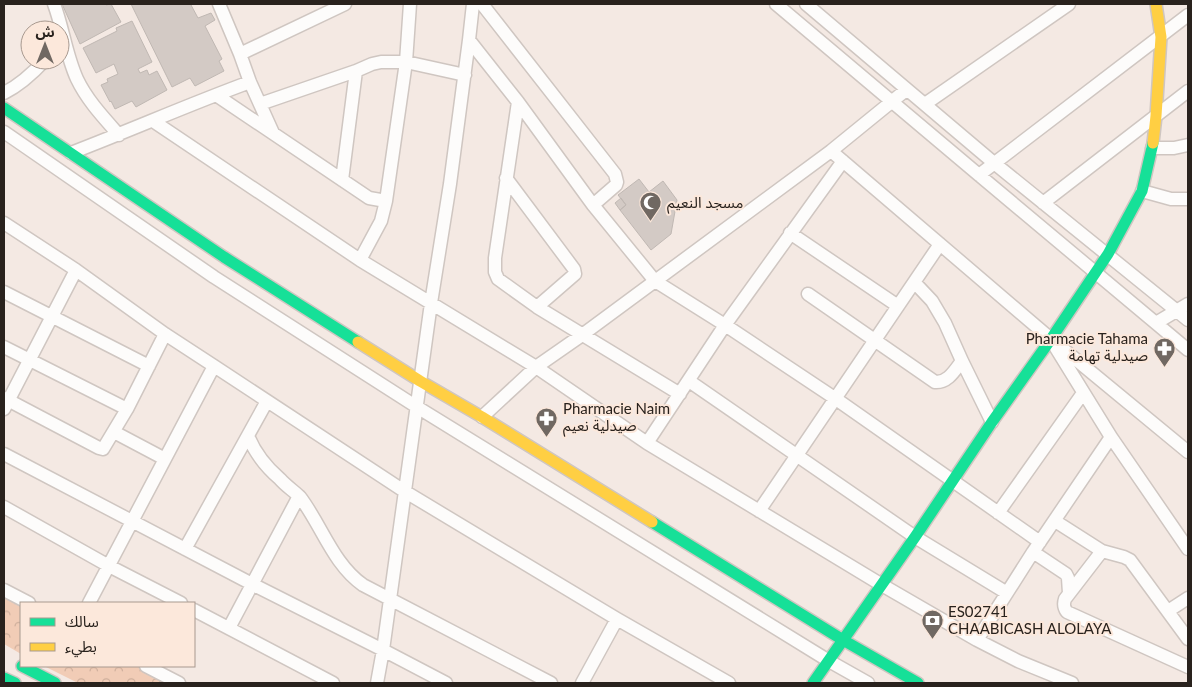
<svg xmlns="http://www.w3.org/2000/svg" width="1192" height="687" font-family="Lato,'Noto Sans Arabic',sans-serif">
	<defs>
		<pattern id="forest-crowns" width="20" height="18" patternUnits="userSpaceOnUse" patternTransform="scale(1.25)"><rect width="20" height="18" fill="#f1ccb6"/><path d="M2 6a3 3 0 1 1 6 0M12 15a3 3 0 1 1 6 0" fill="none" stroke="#cfaf9c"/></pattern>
	</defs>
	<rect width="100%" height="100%" fill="#f4e9e3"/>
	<path fill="url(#forest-crowns)" d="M4,594L21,604V654L4,644Z
		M44,666H138L171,683H78Z"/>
	<path fill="#d3cac5" stroke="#c0b8b3" d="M62,4H106V5L111,4L121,22L80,44Z
		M131,4H193L191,5L198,18L211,13L215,20L205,26L222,59L219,61L224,71L195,86L190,78L172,87Z
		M132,21L152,62L138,69L140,73L147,70L149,75L157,71L167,90L136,107L132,101L115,109L111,101L110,102L101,85L108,82L107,79L118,74L114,64L96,73L83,48L117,31L116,28Z
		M639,179L649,192L663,181L677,200L671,234L651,250L620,210L626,205L618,195Z
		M621,198L626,205L620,210L615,203Z"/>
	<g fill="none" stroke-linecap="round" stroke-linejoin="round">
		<defs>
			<path id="street" d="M54,4C63,28 66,55 77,79C87,100 103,117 119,135
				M219,4L240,54L250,82L273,133
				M482,4L615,174L617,182L616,185L593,205
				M776,4L979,175L1188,350
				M806,4L994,163L1188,320
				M469,40L518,102L593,205L655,281L725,325L836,399L953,481L1040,542
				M240,54L345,4
				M4,93C20,85 33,73 45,60
				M216,95L369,198L386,201
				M518,102L495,258V272L498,279L537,307L680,394
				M260,104L356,71L372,64L381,62H406L465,75
				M925,104L1069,4
				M153,121L360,260L536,367L647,443L882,585L977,640L1018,661L1072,683
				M4,132L214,277L417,407L829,661L868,683
				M1152,148H1174L1188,145
				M831,151L1051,339L1188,452
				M71,153C131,130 190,104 250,82
				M979,175L1188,15
				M506,178L574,269L575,274L537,307
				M342,180L356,71
				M1142,191L1171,199H1188
				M1043,203L1188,91
				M4,223L76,270L165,334L214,366L404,491L617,619L729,683
				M790,233L898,306
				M360,260L381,221L386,201L406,62L410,4
				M915,283L932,301L945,323L962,361L992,422
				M4,292L149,366
				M808,294L935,382C948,383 955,370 962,361
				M1156,323L1188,304
				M4,347L127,409
				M1056,348L1111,437L1188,549
				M689,381L915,537L1007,593
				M4,398L99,448L103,449L127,409L165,334
				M4,409L76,270
				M482,417L536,367L582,335L831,151L906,90
				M114,432L165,459
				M248,436C255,453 266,467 280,479C286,486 294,491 300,497C322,526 333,564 363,585L551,683
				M647,443L725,325L843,161
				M4,454L252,584L383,650L446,683
				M4,507L109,566L181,603
				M759,511L940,244
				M998,513L1083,393
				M1055,521L1102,551L1124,557L1130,560L1188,639
				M185,549L267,401
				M1102,551L1065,599C1063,605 1064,608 1067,612L1188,667
				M1033,552L1066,574L1068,578L1069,593
				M4,590L29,603
				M89,603L214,366
				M194,610L333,683
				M1168,611L1188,598
				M229,628L299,496
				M977,640L1033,552L1111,437
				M146,666L179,683
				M377,683L383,650L431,303L450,184L469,40L473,4
				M582,683L617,619"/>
			<path id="fast" d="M4,108L224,257L358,342
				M652,522L843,640L918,683
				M22,666L55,683
				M4,678L15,683
				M813,683L915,537L992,422L1051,339L1108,254L1142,191L1153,143"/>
			<path id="slow" d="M1153,143L1156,116L1161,37L1156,4
				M358,342L420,381L482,417L652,522"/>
		</defs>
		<use href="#street" stroke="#cfc6c1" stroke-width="15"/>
		<use href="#fast" stroke="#cfc6c1" stroke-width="14"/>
		<use href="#slow" stroke="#cfc6c1" stroke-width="14"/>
		<use href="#street" stroke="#fdfcfb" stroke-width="12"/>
		<use href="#fast" stroke="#16e098" stroke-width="11"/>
		<use href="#slow" stroke="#ffcf43" stroke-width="11"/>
	</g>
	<defs>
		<symbol id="mosque-pin" viewBox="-11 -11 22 30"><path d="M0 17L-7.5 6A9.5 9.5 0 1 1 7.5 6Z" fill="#706862" stroke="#fce8db"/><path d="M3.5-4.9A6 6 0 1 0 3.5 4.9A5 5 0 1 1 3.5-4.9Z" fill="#fff"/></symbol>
		<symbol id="pharmacy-pin" viewBox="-11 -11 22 30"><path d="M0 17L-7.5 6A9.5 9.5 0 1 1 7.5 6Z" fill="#706862" stroke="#fce8db"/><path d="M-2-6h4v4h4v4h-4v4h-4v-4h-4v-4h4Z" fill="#fff"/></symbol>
		<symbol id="bank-pin" viewBox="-11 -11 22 30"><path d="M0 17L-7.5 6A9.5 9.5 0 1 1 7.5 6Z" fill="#706862" stroke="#fce8db"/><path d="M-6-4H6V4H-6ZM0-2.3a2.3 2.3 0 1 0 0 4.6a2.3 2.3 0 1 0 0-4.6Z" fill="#fff"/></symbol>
	</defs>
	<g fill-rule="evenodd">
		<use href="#mosque-pin" x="638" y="190" width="25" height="34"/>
		<use href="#pharmacy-pin" x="1152" y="336" width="25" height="34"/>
		<use href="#pharmacy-pin" x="534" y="406" width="25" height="34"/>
		<use href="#bank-pin" x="920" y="608" width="25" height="34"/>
	</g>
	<g text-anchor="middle" stroke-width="4" stroke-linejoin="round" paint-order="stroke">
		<g font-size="15" fill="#29221d" stroke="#fce8db" text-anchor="start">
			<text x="667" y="208">مسجد النعيم</text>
			<text x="1148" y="344" text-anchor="end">Pharmacie Tahama<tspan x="1148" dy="17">صيدلية تهامة</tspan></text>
			<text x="563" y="414">Pharmacie Naim<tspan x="563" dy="17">صيدلية نعيم</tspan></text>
			<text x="948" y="617">ES02741<tspan x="948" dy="17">CHAABICASH ALOLAYA</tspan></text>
		</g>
	</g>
	<rect width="1192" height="687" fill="none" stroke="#29221d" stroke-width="10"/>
	<rect x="20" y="602" width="175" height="65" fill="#fce8db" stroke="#a8998f"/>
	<rect x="30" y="618" width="25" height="8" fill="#16e098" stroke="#a8998f"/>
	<text x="65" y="627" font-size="15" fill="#29221d">سالك</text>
	<rect x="30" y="643" width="25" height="8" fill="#ffcf43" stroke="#a8998f"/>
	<text x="65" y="652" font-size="15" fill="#29221d">بطيء</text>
	<g transform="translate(45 45)"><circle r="24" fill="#fce8db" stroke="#a8998f"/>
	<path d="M0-4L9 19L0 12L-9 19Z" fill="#706862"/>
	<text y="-8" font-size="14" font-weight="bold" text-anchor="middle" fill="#29221d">ش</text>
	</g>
</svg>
